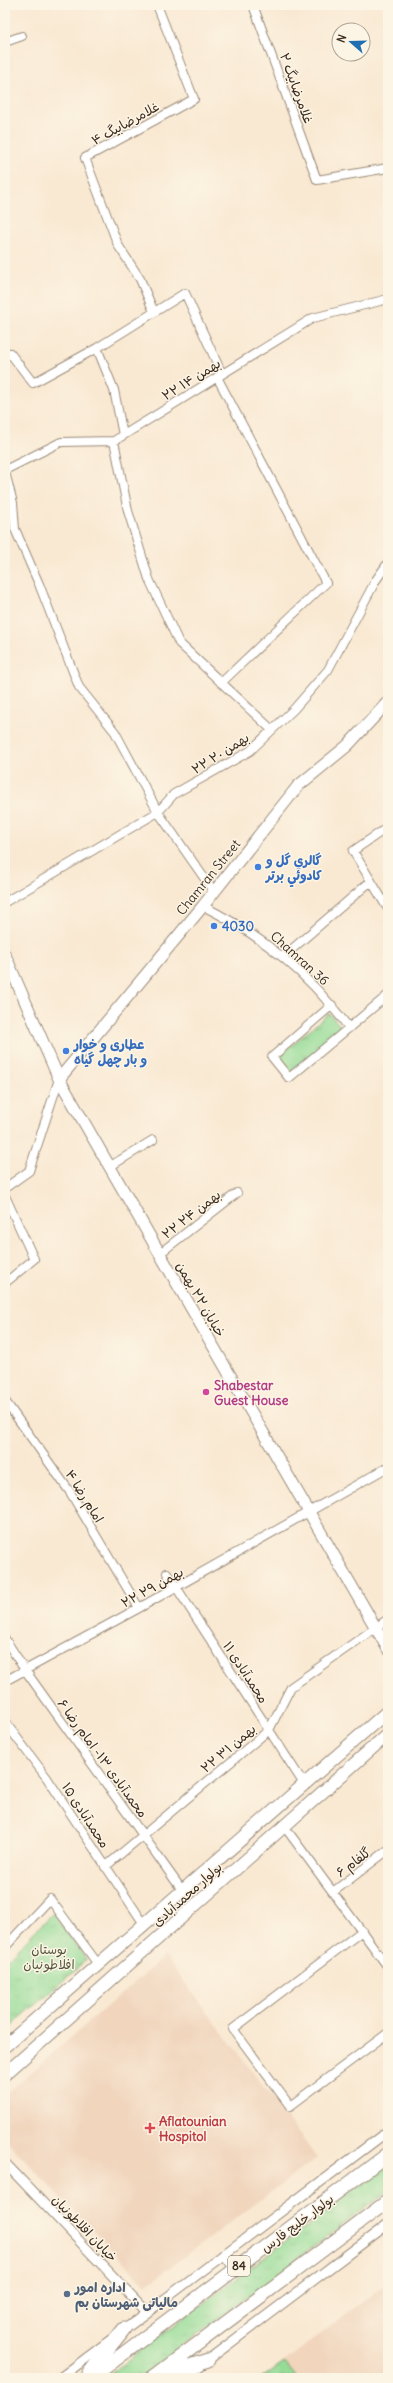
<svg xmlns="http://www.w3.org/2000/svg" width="393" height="2383" font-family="Delius,'Playpen Sans Arabic',sans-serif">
	<defs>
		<pattern id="grass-tufts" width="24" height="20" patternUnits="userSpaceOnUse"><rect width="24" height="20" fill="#95dc97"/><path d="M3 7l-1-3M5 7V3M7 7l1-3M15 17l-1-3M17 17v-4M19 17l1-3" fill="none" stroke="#81bd82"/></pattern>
	</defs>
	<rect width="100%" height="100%" fill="#fcf5e5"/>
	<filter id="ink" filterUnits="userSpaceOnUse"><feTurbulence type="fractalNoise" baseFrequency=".025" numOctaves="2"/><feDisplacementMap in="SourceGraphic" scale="8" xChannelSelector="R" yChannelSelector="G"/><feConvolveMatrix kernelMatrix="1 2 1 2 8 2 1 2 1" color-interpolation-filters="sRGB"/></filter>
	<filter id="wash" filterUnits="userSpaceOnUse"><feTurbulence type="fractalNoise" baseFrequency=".012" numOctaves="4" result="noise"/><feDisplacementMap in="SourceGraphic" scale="16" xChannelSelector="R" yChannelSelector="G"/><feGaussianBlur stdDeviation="0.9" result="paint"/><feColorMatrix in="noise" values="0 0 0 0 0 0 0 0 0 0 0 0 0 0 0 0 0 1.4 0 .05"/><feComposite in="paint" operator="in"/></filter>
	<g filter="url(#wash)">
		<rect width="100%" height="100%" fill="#f9e9d3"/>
		<path fill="#f1d5bd" d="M165,1956L317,2158L146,2285L5,2139V2095Z
			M388,2282V2378H297L284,2362Z"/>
		<path fill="url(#grass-tufts)" stroke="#68835a" d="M329,1013L342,1028L290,1073L277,1058Z
			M53,1913L87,1960L5,2031V1962Z
			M388,2164V2191L139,2378H104Z
			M284,2362L297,2378H262Z"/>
	</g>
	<g filter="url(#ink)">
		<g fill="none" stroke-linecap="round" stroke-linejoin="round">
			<defs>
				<path id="minor" d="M253,5L317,180L388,168
					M5,42L22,36
					M154,312L140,279L118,245L85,158L194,99L157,5
					M97,348L114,390L123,435
					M5,356L10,353L33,383L97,348L185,293L222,374
					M217,377L326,583L221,683
					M114,441L128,511L149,579L179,643L272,730
					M5,470L61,442L114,441L313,318L388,299
					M5,472L13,503L15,529L39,584L79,687L115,732L158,812L214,892
					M388,827L353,851L388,909
					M5,902L158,812L174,794L250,751L294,709L328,670L376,580L388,563
					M203,906C263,936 309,974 349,1028
					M284,956L371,881
					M332,1005L272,1057L289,1078L388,995
					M109,1167L153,1140
					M5,1188L29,1171L59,1079
					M5,1196L34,1259L5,1283
					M159,1254L237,1193
					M5,1401L70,1492L139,1608
					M167,1573L304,1784
					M5,1639L25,1670L182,1890
					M5,1681L139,1608L388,1467
					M5,1722L47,1778L144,1924
					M284,1826L388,1967
					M105,1867L269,1730L291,1687L388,1619
					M333,1892L388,1850
					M362,1931L233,2029L290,2106L388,2033
					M5,1947L50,1899L98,1964"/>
				<path id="tertiary" d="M5,980L12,973
					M5,2163L147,2312
					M224,2254L235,2269
					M60,2378L388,2131
					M184,2378L388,2224"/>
				<path id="secondary" d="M5,955L59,1079L388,1649
					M59,1079L203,906L298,786L347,746L388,702"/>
				<path id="primary" d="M5,2046L388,1711
					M5,2074L388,1734"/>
				<path id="trunk" d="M89,2373L124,2329
					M162,2375L208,2360
					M91,2378L388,2154
					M152,2378L388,2201"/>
			</defs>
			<use href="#minor" stroke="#9a8a78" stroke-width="10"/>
			<use href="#tertiary" stroke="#9a8a78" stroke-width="11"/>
			<use href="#secondary" stroke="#9a8a78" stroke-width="13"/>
			<use href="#primary" stroke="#9a8a78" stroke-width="14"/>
			<use href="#trunk" stroke="#9a8a78" stroke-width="15"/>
			<use href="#minor" stroke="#fff" stroke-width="8"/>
			<use href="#tertiary" stroke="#fff" stroke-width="9"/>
			<use href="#secondary" stroke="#fff" stroke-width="11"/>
			<use href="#primary" stroke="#fff" stroke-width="12"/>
			<use href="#trunk" stroke="#fff" stroke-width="13"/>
		</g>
	</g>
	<g fill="#3f7fe0" stroke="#fcf5e5" stroke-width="1.5">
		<circle cx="258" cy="867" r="4"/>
		<circle cx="214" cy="926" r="4"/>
		<circle cx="66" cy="1051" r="4"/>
	</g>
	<circle fill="#d1479c" stroke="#fcf5e5" stroke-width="1.5" cx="206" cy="1392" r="4"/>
	<path fill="#e0444e" stroke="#fcf5e5" stroke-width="1.5" d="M148 2122h4v4h4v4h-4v4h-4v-4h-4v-4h4z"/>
	<circle fill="#5c6f8a" stroke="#fcf5e5" stroke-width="1.5" cx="67" cy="2294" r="4"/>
	<g text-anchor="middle" stroke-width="3" stroke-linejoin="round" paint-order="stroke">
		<rect fill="#fcf5e5" stroke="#75675a" stroke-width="1" x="228" y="2256" width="22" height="20" rx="3"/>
		<g font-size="12" font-weight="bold" fill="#3b2a1e">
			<text x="239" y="2270">84</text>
		</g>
		<g font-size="13" fill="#3b2a1e" stroke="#fcf5e5">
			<text transform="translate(297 88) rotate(70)" y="5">غلامرضابیگ ۲</text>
			<text transform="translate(125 123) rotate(-29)" y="5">غلامرضابیگ ۴</text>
			<text transform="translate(191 379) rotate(-32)" y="5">۲۲ بهمن ۱۴</text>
			<text transform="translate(220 753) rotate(-32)" y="5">۲۲ بهمن ۲۰</text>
			<text transform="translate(208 877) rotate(-51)" y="5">Chamran Street</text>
			<text transform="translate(300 958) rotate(42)" y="5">Chamran 36</text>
			<text transform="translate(191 1214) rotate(-38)" y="5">۲۲ بهمن ۲۴</text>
			<text transform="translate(201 1299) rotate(60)" y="5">خیابان ۲۲ بهمن</text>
			<text transform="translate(85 1496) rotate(58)" y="5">امام رضا ۴</text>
			<text transform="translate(152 1587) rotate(-29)" y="5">۲۲ بهمن ۲۹</text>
			<text transform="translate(246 1672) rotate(57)" y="5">محمدآبادی ۱۱</text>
			<text transform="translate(228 1748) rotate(-40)" y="5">۲۲ بهمن ۳۱</text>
			<text transform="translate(103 1758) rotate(54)" y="5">محمدآبادی ۱۳- امام رضا ۶</text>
			<text transform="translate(86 1815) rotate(57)" y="5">محمدآبادی ۱۵</text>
			<text transform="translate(353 1862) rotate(-37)" y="5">گلفام ۶</text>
			<text transform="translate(187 1894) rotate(-42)" y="5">بولوار محمدآبادی</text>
			<text transform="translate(297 2223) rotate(-37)" y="5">بولوار خلیج فارس</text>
			<text transform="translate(85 2228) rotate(46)" y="5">خیابان افلاطونیان</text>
		</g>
		<g font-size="13" font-weight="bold" fill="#366cbe" stroke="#fcf5e5" text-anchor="start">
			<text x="266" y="865">گالري گل و<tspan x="266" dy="15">كادوئي برتر</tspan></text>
			<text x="222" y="931">4030</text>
			<text x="74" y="1049">عطاری و خوار<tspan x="74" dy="15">و بار چهل گیاه</tspan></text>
		</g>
		<g font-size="13" font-weight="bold" fill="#b23c85" stroke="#fcf5e5" text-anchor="start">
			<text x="214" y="1390">Shabestar<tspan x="214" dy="15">Guest House</tspan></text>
		</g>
		<g font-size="13" fill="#52563c" stroke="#fcf5e5">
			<text x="49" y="1954">بوستان<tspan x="49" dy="15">افلاطونیان</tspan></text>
		</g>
		<g font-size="13" font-weight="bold" fill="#be3a42" stroke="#fcf5e5" text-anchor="start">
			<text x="159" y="2126">Aflatounian<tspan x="159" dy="15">Hospitol</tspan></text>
		</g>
		<g font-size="13" font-weight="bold" fill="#4e5e75" stroke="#fcf5e5" text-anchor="start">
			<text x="75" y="2292">اداره امور<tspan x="75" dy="15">مالیاتی شهرستان بم</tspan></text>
		</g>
	</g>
	<rect width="393" height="2383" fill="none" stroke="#fcf5e5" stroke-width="20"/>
	<g transform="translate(351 42) rotate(290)"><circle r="19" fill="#fcf5e5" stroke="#afa495"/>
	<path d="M0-3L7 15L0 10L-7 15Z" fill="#1f6fb2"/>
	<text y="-6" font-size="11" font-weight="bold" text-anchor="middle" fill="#3b2a1e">N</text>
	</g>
</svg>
